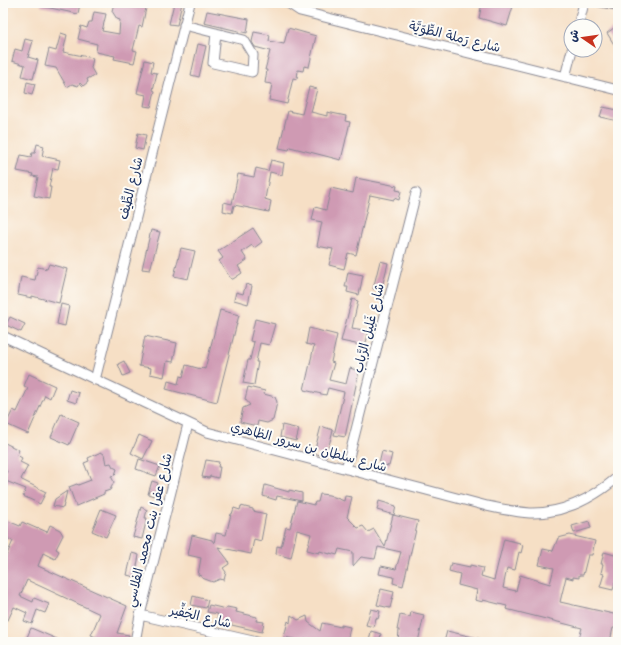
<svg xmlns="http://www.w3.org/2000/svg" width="621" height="645" font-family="'Comic Neue','Playpen Sans Arabic',sans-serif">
	<rect width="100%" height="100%" fill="#fdfcf7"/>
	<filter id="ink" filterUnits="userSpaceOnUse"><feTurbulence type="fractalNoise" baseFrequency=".025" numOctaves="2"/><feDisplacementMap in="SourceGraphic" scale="8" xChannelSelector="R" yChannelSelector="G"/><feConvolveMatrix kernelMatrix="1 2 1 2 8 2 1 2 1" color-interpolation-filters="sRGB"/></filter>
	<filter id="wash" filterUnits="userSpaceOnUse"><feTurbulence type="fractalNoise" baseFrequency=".012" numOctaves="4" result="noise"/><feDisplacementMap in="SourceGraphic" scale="16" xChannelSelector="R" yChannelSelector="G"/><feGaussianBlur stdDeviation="0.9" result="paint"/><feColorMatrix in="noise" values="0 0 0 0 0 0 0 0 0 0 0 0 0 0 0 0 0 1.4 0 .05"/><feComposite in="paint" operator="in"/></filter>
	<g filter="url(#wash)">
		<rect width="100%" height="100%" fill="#f6dfc5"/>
		<g id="blocks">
			<path fill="#cf9ab3" d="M41,3H80L78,14L41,6Z
				M114,3H141L146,8L142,27L139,26L133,50L137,51L134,63L114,59L115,56L96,52L97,44L78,39L81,26L87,28L89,22H92L94,12L106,14L102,31L119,34L120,20L117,19L112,11Z
				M174,3H182L177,25L169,24Z
				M482,3H514L507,26L479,18Z
				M596,3H617L615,10L595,6Z
				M207,11L249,19L247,33L204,23Z
				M618,25V51L607,33Z
				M288,28L316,36L309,67L304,66L303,71L298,70L297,79L293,78L287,104L269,100L272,84L265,83L267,70H265L270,51L255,47L252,42L254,32L270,35L269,41L284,44Z
				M61,33L67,35L63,52L93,58L91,68L95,75L87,79L88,82L83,86L80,83L78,86L72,84L67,87L56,68L45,66L49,49L56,51Z
				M25,39L33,41L28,57L38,60L33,79L22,76L25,65L12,61L15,49L22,51Z
				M198,44L206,46L199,77L191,75Z
				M145,60L153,62L151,72L157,73L153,90L155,91L151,107L144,106L146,95L137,93Z
				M27,82L35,84L32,95L25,93Z
				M309,87L317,89L311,112L327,116V112L346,116L345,121L350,122L341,160L290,147L289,150L279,148L288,111L302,114Z
				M603,107L618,110V121L600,117Z
				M138,133L146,135L143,150L135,148Z
				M37,144L44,146L42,156L60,160L58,169L53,168L49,187H51L49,199L34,196L38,177L32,176L33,174L17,171L21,155L31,157L32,153H35Z
				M271,160L284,163L282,175L270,172L265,199L271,201L269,212L234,205L232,213L223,211L224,202L232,204L238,174L254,177L256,168L268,171Z
				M356,178L397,186L396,190L401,191L399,200L394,198V200L370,195L356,255L348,253L344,269L329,265L333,249L317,246L322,222L312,220L315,207L326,210L331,188L353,193Z
				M253,228L262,242L254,248L252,245L242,252L247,260L238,266L242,273L233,279H231L219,261L223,258L218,251Z
				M151,230L160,232L150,270L142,269Z
				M181,248L195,251L188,279L174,276Z
				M380,261L388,263L381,291L373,289Z
				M49,264L67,269L59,303L32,296V298L18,295L21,277L35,280L38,267L47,269Z
				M348,272L363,275L359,295L347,292L348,287H345Z
				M246,284L252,286L248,304L234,300L236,292L243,294Z
				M352,299L358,301L352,328L369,331L365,346L341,341Z
				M61,304L69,306L65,326L57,324Z
				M220,310L239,315L217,402L166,389L168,381L178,384L180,376L183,377L186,365L201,369L202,368L205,369Z
				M10,317L25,324L21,332L6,325Z
				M255,319L275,324L269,345L260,343L256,362H258L254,385L243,383L248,360H250L254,342L250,341Z
				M309,328L337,335L331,362L334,363L329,380L346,384L350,368L359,371L345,437L334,435L344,392L328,388L326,395L304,390L314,346L306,344Z
				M145,336L177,343L173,362L167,361L164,377L150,374L151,368L139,366Z
				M124,361L130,373L123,376L118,364Z
				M29,374L55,386L50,398L45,395L28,434L6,424L13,410L17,412L28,388L24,386Z
				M248,387L265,391L264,394L275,397L277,402L274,416L273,420L267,423L258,421L257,426L240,422L243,408L250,405L245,399Z
				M70,390L79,393L76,403L67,400Z
				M61,414L79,422L69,445L51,437Z
				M282,425L299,429L296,441L280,437Z
				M321,426L333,430L326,457L314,453Z
				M139,435L152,441L143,459L131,453Z
				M3,442L19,450L17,455L22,458L20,462L28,466L21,479L22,480L46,492L40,504L23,496L26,489L3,480L7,471L3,469Z
				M382,451L392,454L389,466L379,464Z
				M101,452L104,454L106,464L111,463L113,467L117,469L115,475L111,476L114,482L110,490L104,492V494L76,506L69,487L77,484L78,485L91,480L84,463L89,461L88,458Z
				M139,459L160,466L156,476L136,469Z
				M206,460L219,462L218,467H220L218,478L210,476L209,478L202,477Z
				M152,481L158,483L154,496L148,494Z
				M265,485L289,492V490L302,493V501L277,496L276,500L263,496Z
				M67,491L63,508L53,506L55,499Z
				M320,494L329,495L344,501L345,496L352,497L347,517L358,528L363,526L368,532L374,529L385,547L393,515L418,521L403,586L393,583L394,577L379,574L381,566L396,569L401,552L378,547L375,559L361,557L353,566V552L339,549L337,555L330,553V554L320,551L319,553L307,550L311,534L297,530L291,558L276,554L277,546L281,547L286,527L290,528L297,501L314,505L315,502H318Z
				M379,501L396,506L394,515L377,510Z
				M241,506L253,509V511L266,514L261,541L254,539L251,554L218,547L228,560L229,564L223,568L226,572L224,580L220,579L213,582L202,578L201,576L198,575L201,558L188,555L192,535L212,540L214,543L216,533L226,535L231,514H232L234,508L240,510Z
				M141,507L147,510L145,518H147L142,539L133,537Z
				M101,509L116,515L106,537L92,531Z
				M3,519L20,526L22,522L38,529V528L47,532L50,525L60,530L63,535L56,549L59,551L55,559L43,553L38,566L127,606L117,633L129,635L128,642L113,640L112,642H108L91,635L100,614L27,580L20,596L33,602L34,598L49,604L45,613L37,610L32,624L24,621L27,613L14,607L8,620L3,618V563L13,541L3,536Z
				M589,521L591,528L574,533L572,526Z
				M570,535L595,541L592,555H588L583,575H579V578L573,577V579L566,577L560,602L618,615L617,628H613L610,642H578L582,628L506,609L507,606L483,600V602L475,600L477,590L458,585L460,574L449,571L451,563L470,567V565L483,568L481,576L494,580L504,539L520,543L519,544L523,545L521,553L519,552L515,570L507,568L503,588L516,591L520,575L550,584L554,568L539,565L543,549L553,551L558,538Z
				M604,552L618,556V582H615L613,590L600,587L604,574L601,573L603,564H601Z
				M132,553L139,555L135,577L127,575Z
				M381,589L394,592L390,608L377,605Z
				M193,596L208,600L206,608L191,605Z
				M209,605L226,609L227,607L237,609L236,612L257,617L256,621L264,622L262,632L223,623V625L216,623L218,614L207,612Z
				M371,609L380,611L378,619L376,618L374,627L366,625Z
				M411,612L424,615L418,642H398L399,630H397L400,615L410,617Z
				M291,615L298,620L307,616L308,622L320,631L322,623L341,627V625L350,627L347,642H319L305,639L303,641L284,637L288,621L290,623Z
				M31,628L64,642H25Z
				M371,631L381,634L379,642H369Z
				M447,631L482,639L481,642H444Z"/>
		</g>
	</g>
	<g filter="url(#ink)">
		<use href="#blocks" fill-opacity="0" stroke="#888792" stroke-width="1"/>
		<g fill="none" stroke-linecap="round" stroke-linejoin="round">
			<defs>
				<path id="minor" d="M288,3L300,11L618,90
					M184,25L244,40L253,55L252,72L213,63L216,33
					M578,26L584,3
					M565,77L572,50
					M3,336L207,432L487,506C501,509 516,512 530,513C564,514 593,498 618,477
					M95,380L190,3
					M346,469L416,193
					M140,615L257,642
					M135,642L140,615L188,424"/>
			</defs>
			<use href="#minor" stroke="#888792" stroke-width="11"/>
			<use href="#minor" stroke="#fff" stroke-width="9"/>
		</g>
	</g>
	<g text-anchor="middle" stroke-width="4" stroke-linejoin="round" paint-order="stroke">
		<g font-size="13" fill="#1b2f5e" stroke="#fdfcf7">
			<text transform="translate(455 36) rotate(14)" y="5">شارع رَملة الطِّوَيَّة</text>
			<text transform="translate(130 188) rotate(-76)" y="5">شارع الطِّيف</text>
			<text transform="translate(368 328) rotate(-76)" y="5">شارع غَلِيل الرَّباب</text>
			<text transform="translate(309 446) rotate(15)" y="5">شارع سلطان بن سرور الظاهري</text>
			<text transform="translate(148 530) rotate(-76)" y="5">شارع عفرا بنت محمد الفلاسي</text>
			<text transform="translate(201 616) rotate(13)" y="5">شارع الجُفِّير</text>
		</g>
	</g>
	<rect width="621" height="645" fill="none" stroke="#fdfcf7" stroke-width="16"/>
	<g transform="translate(583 38) rotate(283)"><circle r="19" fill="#fdfcf7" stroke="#a3aaba"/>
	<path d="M0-3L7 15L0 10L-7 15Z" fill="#c8321e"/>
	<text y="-6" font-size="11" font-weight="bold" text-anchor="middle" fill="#1b2f5e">ش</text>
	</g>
</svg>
